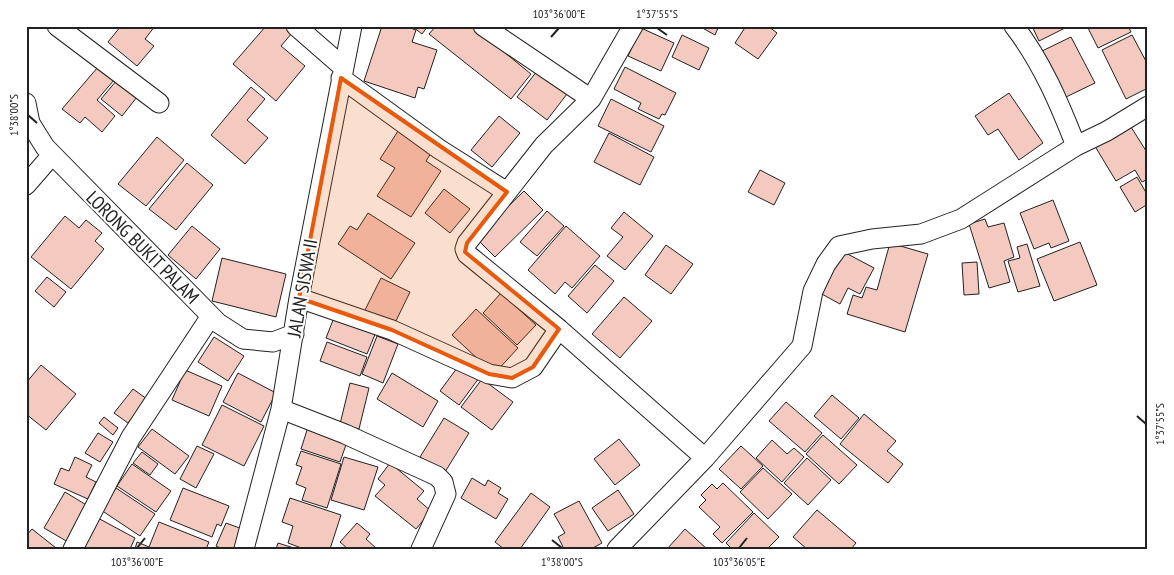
<svg xmlns="http://www.w3.org/2000/svg" width="1174" height="575" font-family="'PT Sans Narrow',sans-serif">
	<rect width="100%" height="100%" fill="#fff"/>
	<path fill="#f3c9c0" stroke="#222" d="M121,26H130L133,29L136,26H155L145,39L154,46L137,66L108,42Z
		M266,26H284L292,33L281,46L305,66L276,101L233,64Z
		M382,26H405L416,30L412,42L437,50L424,89L418,87L415,98L364,81Z
		M412,26H428L422,34Z
		M436,26H472L531,74L511,99L429,34Z
		M699,26H719L715,35Z
		M746,26H768L777,33L758,59L735,43Z
		M1032,26H1069L1039,41Z
		M1087,26H1128L1131,32L1098,48Z
		M641,28L674,43L661,71L628,56Z
		M682,35L709,48L699,70L672,57Z
		M1132,35L1148,65V88L1126,99L1102,50Z
		M1071,37L1095,83L1066,97L1042,51Z
		M98,67L114,80L97,100L115,116L102,132L85,117L80,123L62,109Z
		M625,67L676,93L665,115L662,114L659,119L638,109L641,103L614,89Z
		M537,71L567,94L547,120L517,97Z
		M117,80L137,97L122,116L101,99Z
		M251,87L265,99L247,120L268,138L245,164L211,135Z
		M1009,93L1043,143L1019,160L998,129L988,135L975,116Z
		M611,99L664,126L651,152L598,126Z
		M499,116L520,133L492,167L471,150Z
		M1131,127L1148,154V179L1142,182L1135,170L1116,181L1093,143Z
		M400,128L433,150L426,161L441,171L411,217L377,196L395,168L380,159Z
		M609,133L654,157L640,185L594,162Z
		M157,137L184,160L146,206L118,184Z
		M187,163L213,185L176,230L149,209Z
		M760,170L785,183L774,205L748,192Z
		M1137,177L1148,196V204L1135,212L1120,187Z
		M444,189L470,209L450,233L425,213Z
		M524,191L543,210L495,257L476,238Z
		M1053,200L1069,241L1051,248L1049,243L1034,249L1020,213Z
		M547,211L564,226L537,256L520,242Z
		M624,212L653,236L625,270L607,256L623,237L611,228Z
		M368,213L415,243L391,279L338,244L350,226L357,230Z
		M65,216L79,228L86,220L102,233L95,241L104,249L71,289L31,257Z
		M985,219L988,227L1004,223L1014,257L1004,261L1010,282L989,288L969,224Z
		M192,226L220,249L196,279L168,255Z
		M566,226L600,256L572,288L565,282L555,294L528,270Z
		M1080,242L1097,285L1054,301L1037,259Z
		M890,243L928,254L905,332L847,314L853,295L862,298L866,287L877,290Z
		M1027,244L1040,286L1018,292L1008,261L1020,258L1017,247Z
		M666,245L693,264L671,294L645,275Z
		M842,251L874,268L860,294L848,288L840,304L820,293Z
		M222,258L286,274L276,317L212,301Z
		M977,262L979,294L964,295L962,263Z
		M595,265L614,281L587,313L568,296Z
		M47,277L66,292L54,307L35,291Z
		M381,278L410,292L393,327L364,312Z
		M501,293L536,325L517,345L483,313Z
		M624,297L652,321L620,358L592,334Z
		M476,309L518,348L494,374L452,335Z
		M335,315L376,332L367,354L326,338Z
		M377,336L398,344L383,383L362,374Z
		M214,337L244,356L228,381L198,362Z
		M327,342L367,357L360,376L320,361Z
		M460,364L479,378L459,405L440,391Z
		M41,365L76,394L46,430L26,414V383Z
		M185,370L222,386L209,416L172,400Z
		M238,373L276,393L261,422L223,402Z
		M392,373L438,401L423,427L377,399Z
		M482,379L513,402L492,430L461,407Z
		M350,383L369,388L359,429L340,424Z
		M133,389L147,399L128,423L114,413Z
		M832,395L859,418L841,439L814,416Z
		M786,402L822,433L805,452L769,421Z
		M222,405L264,426L244,466L202,445Z
		M864,414L896,441L887,451L903,464L888,483L840,444Z
		M104,417L118,428L113,435L99,423Z
		M444,418L469,433L445,472L420,457Z
		M308,427L348,439L340,462L301,449Z
		M152,429L189,456L175,474L138,447Z
		M98,433L113,442L100,462L85,453Z
		M823,435L857,465L839,484L806,454Z
		M619,439L640,465L615,485L594,459Z
		M772,440L787,454L794,448L804,457L782,482L756,458Z
		M197,446L214,454L196,488L180,479Z
		M741,446L763,466L741,489L719,469Z
		M301,451L341,464L327,508L302,500L306,488L296,484L302,467L296,465Z
		M142,452L158,464L150,475L133,463Z
		M75,457L92,465L86,477L96,482L88,499L54,484L61,468L69,471Z
		M344,457L378,467L364,510L331,500Z
		M807,458L831,480L808,505L784,483Z
		M390,463L424,491L417,499L431,511L416,529L375,496L385,485L378,479Z
		M132,464L171,491L156,512L117,486Z
		M763,468L792,494L768,519L740,492Z
		M472,478L485,486L488,480L501,488L498,493L508,499L496,519L461,498Z
		M723,483L753,512L722,543L713,534L720,527L699,507L706,500L701,495L712,484L717,489Z
		M116,488L155,514L140,536L101,510Z
		M183,488L229,506L221,526L217,524L212,537L170,520Z
		M618,490L634,514L608,531L592,508Z
		M65,492L88,506L68,542L44,528Z
		M531,493L550,507L520,549H504L495,542Z
		M290,498L341,515L330,549H304L288,543L293,526L282,522Z
		M579,501L602,543L591,549H564L558,537L565,533L554,514Z
		M817,510L856,543L851,549H807L793,537Z
		M754,513L779,537L767,549H732L726,543Z
		M96,517L135,538L130,549H79Z
		M159,522L209,542L206,549H135L137,542L149,547Z
		M226,523L245,530L238,549H222L216,546Z
		M357,523L370,534L366,539L377,549H348L340,542Z
		M32,529L56,548V549H30L26,546V536Z
		M685,529L707,549H667Z
		M278,543L297,549H276Z"/>
	<g fill="none" stroke-linecap="round" stroke-linejoin="round">
		<defs>
			<path id="minor" d="M57,26L159,103
				M296,26L343,67
				M483,26L591,99
				M633,26L591,99L544,145L467,243L465,249L467,254L559,329L705,458
				M1014,26C1042,62 1060,105 1076,146
				M341,78L439,149L507,192
				M26,103L30,123L45,147L218,323L243,339L273,342L294,334
				M26,185L52,155
				M299,298L392,330L489,374L512,378L533,367L559,329
				M281,409L345,434L437,476L443,482L446,494L421,549
				M73,549L131,437L211,316
				M244,549L281,409L299,298L352,26
				M617,549L705,458L802,346L813,291L826,264L839,246L872,239L921,234L961,219L1076,146L1107,131L1148,106"/>
		</defs>
		<use href="#minor" stroke="#222" stroke-width="21"/>
		<use href="#minor" stroke="#fff" stroke-width="19"/>
	</g>
	<path fill="#e8590c" fill-opacity="0.2" stroke="#e8590c" stroke-width="4" stroke-linejoin="round" d="M341,78L507,192L467,243L465,252L559,329L533,367L512,378L489,374L392,330L299,298Z"/>
	<path fill="none" stroke="#222" stroke-width="2" d="M657,28L667,35M551,37L559,28M28,115L37,123M1137,416L1146,424M552,540L562,548M137,548L145,538M739,548L747,538"/>
	<g text-anchor="middle" stroke-width="4" stroke-linejoin="round" paint-order="stroke">
		<g font-size="19" fill="#222" stroke="#fff">
			<text transform="translate(143 247) rotate(45)" y="7">LORONG BUKIT PALAM</text>
			<text transform="translate(302 288) rotate(-80)" y="7">JALAN SISWA II</text>
		</g>
	</g>
	<rect width="1174" height="575" fill="none" stroke="#ffffff" stroke-width="55"/>
	<rect x="28" y="28" width="1118" height="520" fill="none" stroke="#222" stroke-width="2"/>
	<g font-size="12" text-anchor="middle" fill="#222">
		<text x="559" y="18">103°36'00"E</text>
		<text x="657" y="18">1°37'55"S</text>
		<text transform="translate(14 115) rotate(-90)" y="4">1°38'00"S</text>
		<text transform="translate(1160 424) rotate(-90)" y="4">1°37'55"S</text>
		<text x="137" y="566">103°36'00"E</text>
		<text x="562" y="566">1°38'00"S</text>
		<text x="739" y="566">103°36'05"E</text>
	</g>
</svg>
